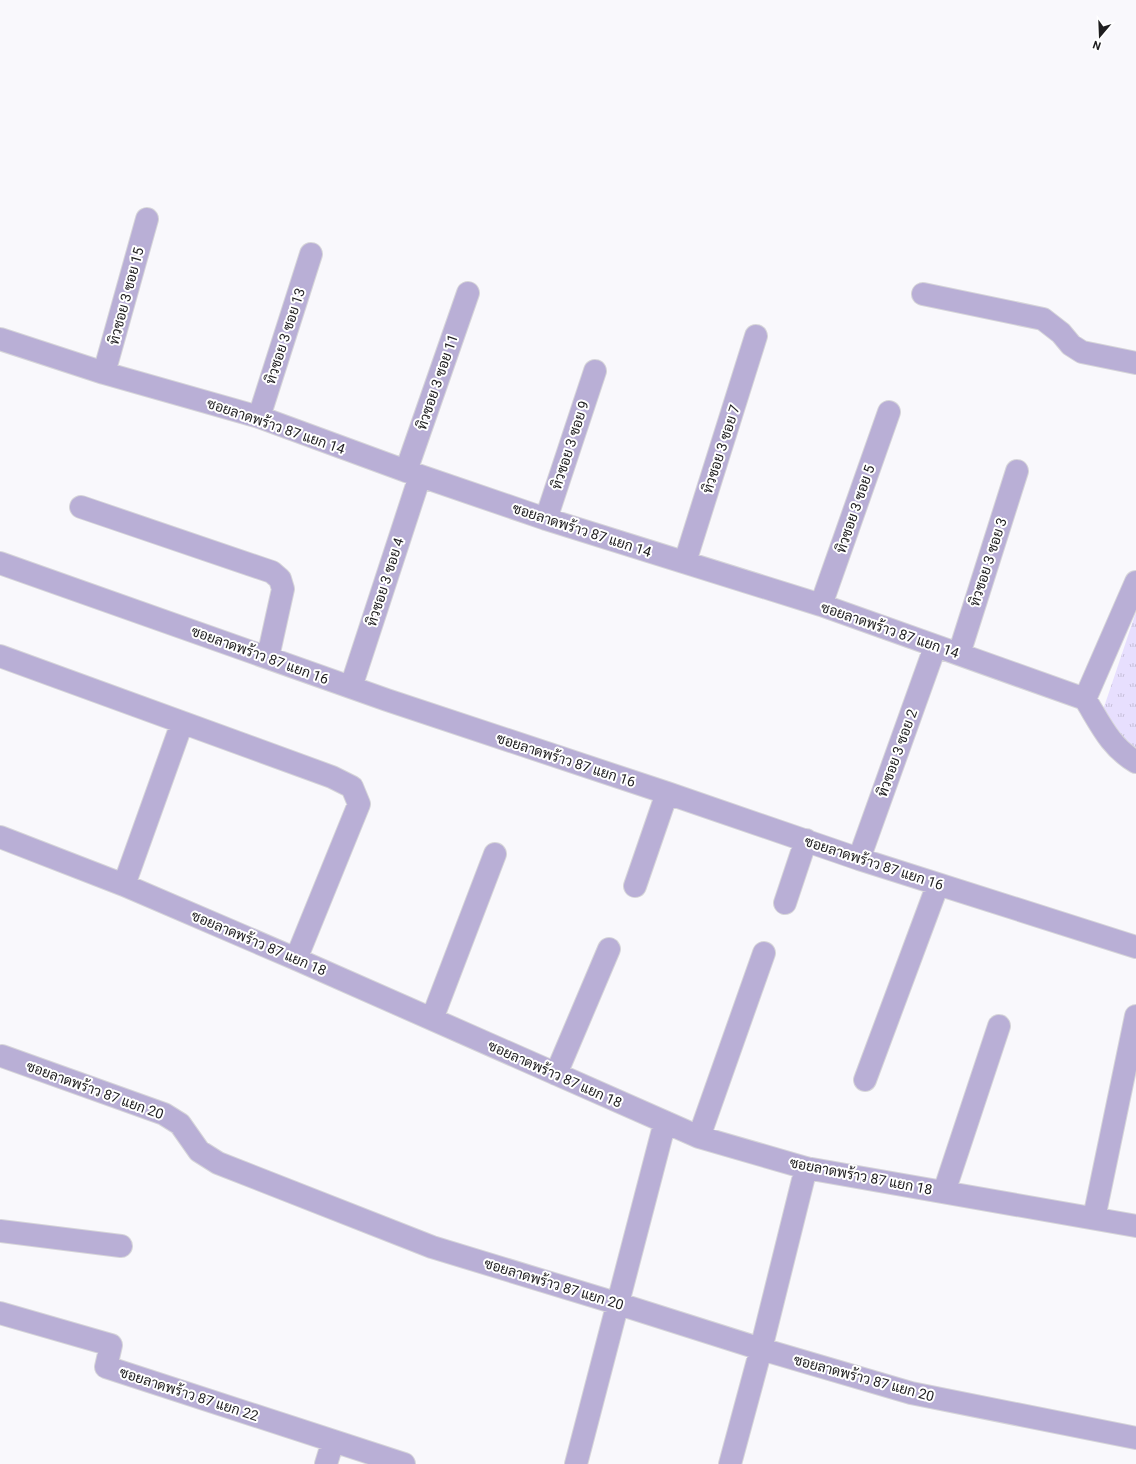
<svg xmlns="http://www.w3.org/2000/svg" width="1136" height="1464" font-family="Roboto,Sarabun,sans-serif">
	<defs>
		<pattern id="grass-tufts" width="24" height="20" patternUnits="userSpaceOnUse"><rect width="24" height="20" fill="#e7dffe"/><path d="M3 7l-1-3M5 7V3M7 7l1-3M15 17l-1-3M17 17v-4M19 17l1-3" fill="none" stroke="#c6bfd9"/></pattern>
	</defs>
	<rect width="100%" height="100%" fill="#f9f8fc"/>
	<path fill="url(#grass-tufts)" d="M1136,612V748L1124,743L1102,713Z"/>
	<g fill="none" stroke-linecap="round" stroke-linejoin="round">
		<defs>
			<path id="minor" d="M923,294L1043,319L1061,333L1071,345L1082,352L1136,363
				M0,339L104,373L259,417L406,471L546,519L821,605L1085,699C1100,723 1110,747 1136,762
				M104,373L147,219
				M259,417L311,254
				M406,471L468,293
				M81,507L272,572L280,579L283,589L268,657
				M546,519L595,371
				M685,562L756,336
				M0,563L387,700L667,793L859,859L1136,947
				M821,605L889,412
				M959,654L1017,471
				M0,656L332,777L352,787L359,804L296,959
				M351,687L420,476
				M1085,699L1136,582
				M0,837L124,885L296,959L699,1137L806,1168L1136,1226
				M859,859L935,647
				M124,885L182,723
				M635,886L667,793
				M785,903L806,840
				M432,1019L495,854
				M2,1056L164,1114L180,1124L199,1151L218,1163L432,1247L619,1304L761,1349L911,1393L1136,1438
				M556,1074L609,949
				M865,1080L938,884
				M699,1137L764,953
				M944,1192L999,1026
				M1094,1218L1136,1016
				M0,1231L121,1246
				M0,1313L111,1345L106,1367L404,1464
				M326,1464L333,1441
				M576,1464L665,1122
				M730,1464L761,1349L806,1168"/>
		</defs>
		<use href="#minor" stroke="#d6d5d9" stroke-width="24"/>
		<use href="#minor" stroke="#b9afd6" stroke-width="22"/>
	</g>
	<g text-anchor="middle" stroke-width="4" stroke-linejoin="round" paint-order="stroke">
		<g font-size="14" fill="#1e1d1f" stroke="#fff">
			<text transform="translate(126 296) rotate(-75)" y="5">ทิวซอย 3 ซอย 15</text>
			<text transform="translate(285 336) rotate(-72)" y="5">ทิวซอย 3 ซอย 13</text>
			<text transform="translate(437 382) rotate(-71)" y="5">ทิวซอย 3 ซอย 11</text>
			<text transform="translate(276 426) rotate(19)" y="5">ซอยลาดพร้าว 87 แยก 14</text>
			<text transform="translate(570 445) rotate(-72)" y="5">ทิวซอย 3 ซอย 9</text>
			<text transform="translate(721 449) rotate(-72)" y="5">ทิวซอย 3 ซอย 7</text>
			<text transform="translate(855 509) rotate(-71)" y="5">ทิวซอย 3 ซอย 5</text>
			<text transform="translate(582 530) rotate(18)" y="5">ซอยลาดพร้าว 87 แยก 14</text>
			<text transform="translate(988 562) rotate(-72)" y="5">ทิวซอย 3 ซอย 3</text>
			<text transform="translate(385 582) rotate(-72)" y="5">ทิวซอย 3 ซอย 4</text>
			<text transform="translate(890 630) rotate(19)" y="5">ซอยลาดพร้าว 87 แยก 14</text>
			<text transform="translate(260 655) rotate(20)" y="5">ซอยลาดพร้าว 87 แยก 16</text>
			<text transform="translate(897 753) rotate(-70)" y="5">ทิวซอย 3 ซอย 2</text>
			<text transform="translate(566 760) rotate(18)" y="5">ซอยลาดพร้าว 87 แยก 16</text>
			<text transform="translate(874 863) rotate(18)" y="5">ซอยลาดพร้าว 87 แยก 16</text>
			<text transform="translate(259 943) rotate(23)" y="5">ซอยลาดพร้าว 87 แยก 18</text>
			<text transform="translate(555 1074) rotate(24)" y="5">ซอยลาดพร้าว 87 แยก 18</text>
			<text transform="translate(95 1090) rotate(20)" y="5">ซอยลาดพร้าว 87 แยก 20</text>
			<text transform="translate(861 1176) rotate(11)" y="5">ซอยลาดพร้าว 87 แยก 18</text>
			<text transform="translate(554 1284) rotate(17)" y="5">ซอยลาดพร้าว 87 แยก 20</text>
			<text transform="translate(864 1378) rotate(15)" y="5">ซอยลาดพร้าว 87 แยก 20</text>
			<text transform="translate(189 1394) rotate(18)" y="5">ซอยลาดพร้าว 87 แยก 22</text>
		</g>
	</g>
	<g transform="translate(1100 36) rotate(199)" stroke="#ffffff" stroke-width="3" paint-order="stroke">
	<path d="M0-3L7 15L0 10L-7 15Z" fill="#1e1d1f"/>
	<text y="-6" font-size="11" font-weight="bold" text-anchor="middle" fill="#1e1d1f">N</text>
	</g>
</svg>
